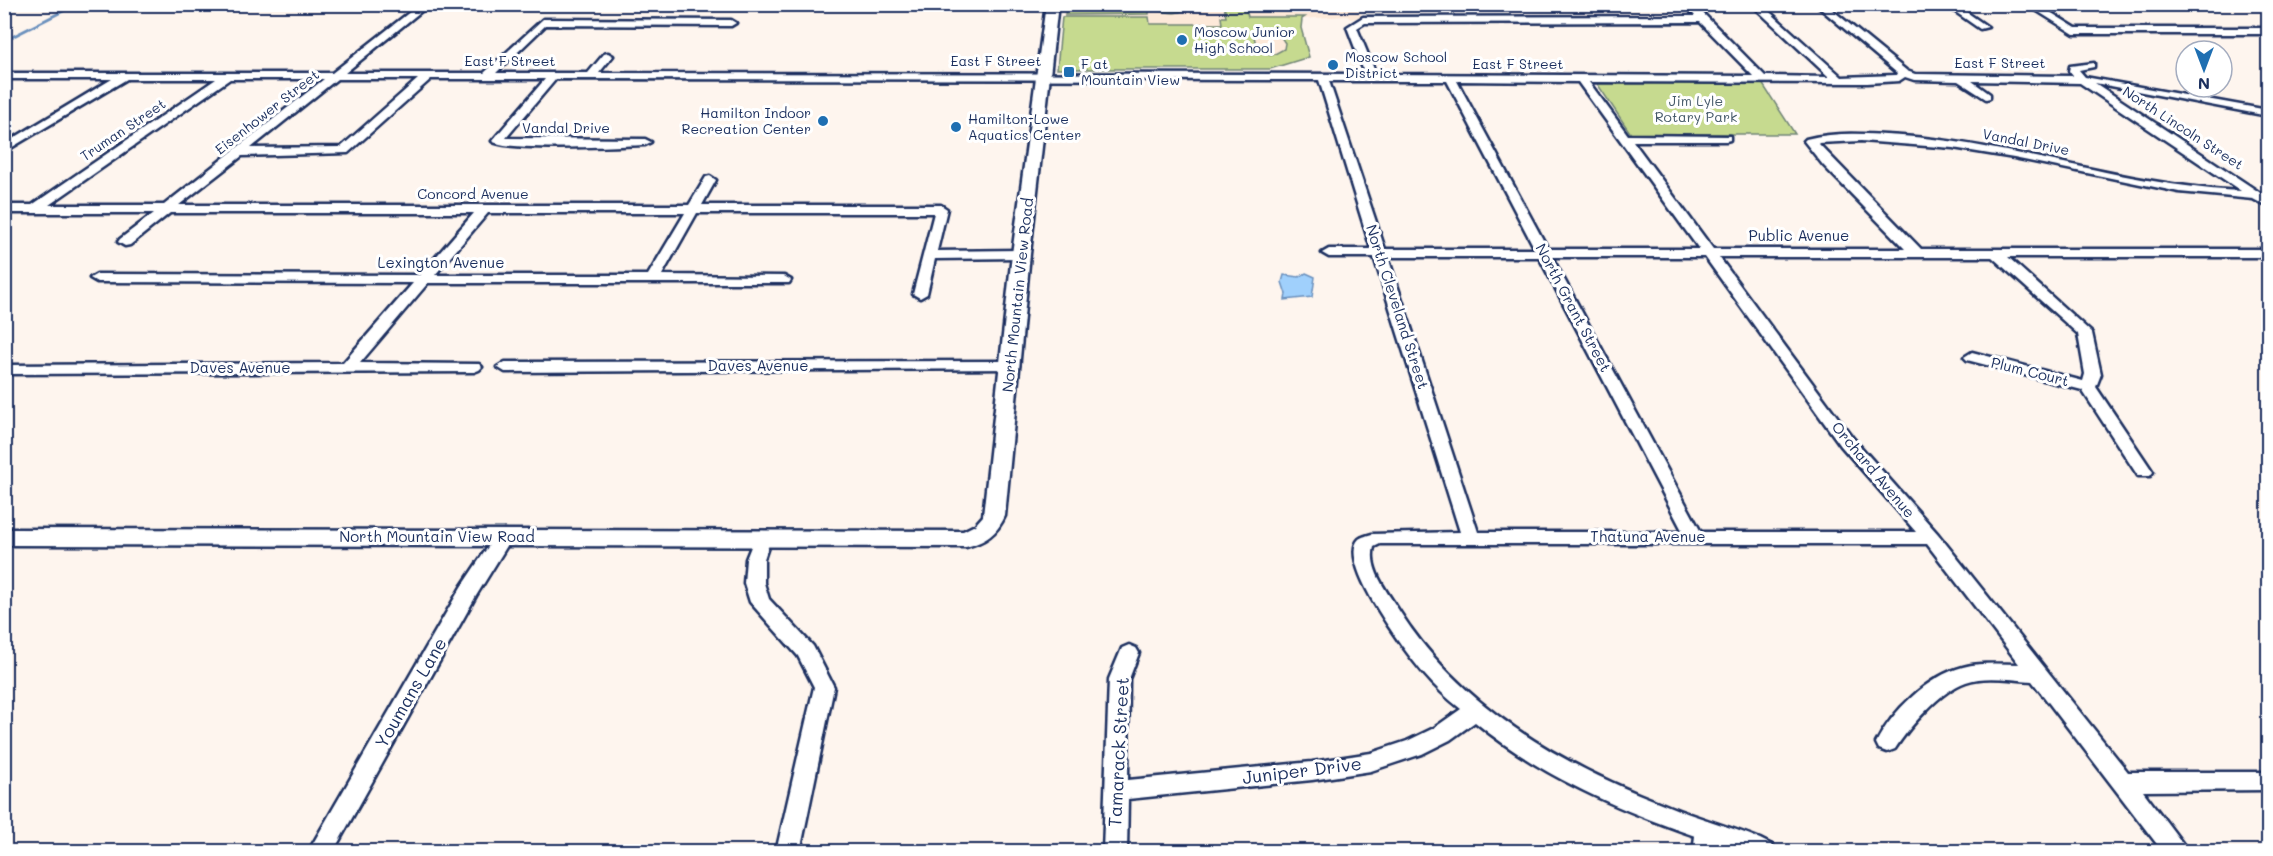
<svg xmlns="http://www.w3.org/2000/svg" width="2273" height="856" font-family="Mali,sans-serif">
	<rect width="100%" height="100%" fill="#fef5ee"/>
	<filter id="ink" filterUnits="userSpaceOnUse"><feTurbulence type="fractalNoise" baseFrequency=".0167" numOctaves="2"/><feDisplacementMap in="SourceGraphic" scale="12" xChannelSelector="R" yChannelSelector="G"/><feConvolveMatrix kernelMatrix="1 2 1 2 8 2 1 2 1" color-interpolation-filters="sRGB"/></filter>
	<g filter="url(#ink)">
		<path fill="#fde9d9" d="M1358,4L1362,16L1351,19L1347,16L1302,19L1301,28L1309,57L1283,66L1270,69H1057L1064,5Z"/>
		<path fill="#c6da8f" stroke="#708476" stroke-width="1.5" fill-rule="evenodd" d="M1245,4L1248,17H1305L1302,19L1301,28L1309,57L1270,69H1057L1062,17H1149L1150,24H1222L1221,17H1226L1224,5ZM1268,32L1281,37L1285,43L1284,49L1273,55L1257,51L1254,36Z
			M426,5H515L483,11H417Z
			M1066,5V4L1189,5C1181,18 1162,11 1149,9V14L1065,15Z
			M1596,82L1762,83L1795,134H1631Z"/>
		<path fill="#a0d0fc" stroke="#6b90bd" stroke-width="1.5" d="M1306,273L1315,277L1312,297L1285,300L1286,294L1282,282L1284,275L1299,277Z"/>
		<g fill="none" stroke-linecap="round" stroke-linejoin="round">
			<path stroke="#6b90bd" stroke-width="3" d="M4,41L77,4"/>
			<defs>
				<path id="minor" d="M420,4H430L345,73H484L543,19L731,20L736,23L731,26L546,25L496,73H588L604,54L608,53L613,56L599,73L1365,74L1347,27L1363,17L1695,16L1684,4H1694L1765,76L1829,77L1751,4H1761L1842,77L1896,75L1897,73L1815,4H1825L1907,71L1915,74L2073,76L2069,71L2070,66L2094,63V67L2079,70L2085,77L2268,110V116L2095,83L2268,198V207L2253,199L2179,192L2014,158L1953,148L1861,141L1818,143L1921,249H2268V257H2008L2092,333L2101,374L2096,387L2153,472L2150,476H2138L2082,390L1967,360L1964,357L1972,352L2083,381L2085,374L2078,334L1992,257H1719L1853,438L1938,534L2128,772H2268V790L2143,791L2189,852H2163L2032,681C2011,680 1986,675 1966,682C1940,691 1909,727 1895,749L1887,752L1879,749L1876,743C1892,711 1928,676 1963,667C1981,662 2001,664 2019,664L1927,544H1380L1374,547C1368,569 1387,591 1398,609C1459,706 1561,765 1666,805C1697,818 1729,826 1760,839L1772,845L1776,852H1739L1718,844L1717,852H1693L1695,836C1617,809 1539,775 1475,722L1450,740L1422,754L1371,771L1312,780L1128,799L1127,852H1103L1109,679L1122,648L1129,645L1136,648L1139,653L1129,679L1128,780L1312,762L1371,753L1407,741L1434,728L1461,709C1448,699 1435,687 1424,674C1408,655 1336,562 1359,539C1362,537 1368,535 1372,534L1460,532L1374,257H1329L1322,253L1329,249H1371L1319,80L556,79L506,138L645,139L651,142L645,145C621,146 505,152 492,141L545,79H431L348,153L242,156L179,205H689L706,177L710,176L716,180L702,205H941L947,209L937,251L1021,250L1028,254L1021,258L935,259L927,294L920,298L913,294L934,213H697L662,275L784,276L791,280L789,283H428L360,363L479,364L482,367L479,370L474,372L4,374L6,365L343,363L413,283L97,282L90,278L97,274L420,275L474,213H170L130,245L125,246L118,242L120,239L154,213H4V205H32L216,79H127L4,152V144L112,79H4V73H332ZM1700,22L1753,76L1376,74L1357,28L1365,23ZM1905,77L1914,80L1958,81L1986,99L1990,98V94L1972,81L2080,83L2241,191C2126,186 2016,144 1902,136C1870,134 1837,131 1806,139L1804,141L1823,165L1905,249H1713L1633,141H1726L1730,140V136L1628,135L1589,82L1867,83L1899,81ZM230,79H324L164,205H49ZM337,79H418L341,147L251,148ZM1329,81H1447L1535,249H1385ZM1457,81L1578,82L1699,249H1548ZM488,213H685L648,275H435ZM1388,257H1539L1683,532H1478ZM1552,257H1705L1841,446L1916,532H1701Z
					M1944,4H1955L1988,27L1980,29Z
					M2026,4H2037L2076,28H2268V34H2074Z
					M1011,361L1019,366L1016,369L505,372L497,367L505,362Z
					M504,530L510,532L513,536L476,596L333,852H308L461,587L498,532Z
					M762,532L768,534L771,538L764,559V583L769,599L813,646L834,687L800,852H776L814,687L798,656L750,602L744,583L746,559L756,534Z"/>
				<path id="tertiary" d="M1046,4H1058L1030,254L1005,516C997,534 985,542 966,547L4,545V529L963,531L975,525L983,516L1012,254Z"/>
			</defs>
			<use href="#minor" stroke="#1b2f5e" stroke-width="5"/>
			<use href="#tertiary" stroke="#1b2f5e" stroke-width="5"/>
			<use href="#minor" fill="#fff" fill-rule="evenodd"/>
			<use href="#tertiary" fill="#fff" fill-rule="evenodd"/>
		</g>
	</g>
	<g fill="#1f6fb2" stroke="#fff" stroke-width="2">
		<circle cx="1182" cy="40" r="6"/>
		<circle cx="1333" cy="65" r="6"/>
		<rect x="1063" y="66" width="12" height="12" rx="3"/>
		<circle cx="823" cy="121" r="6"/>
		<circle cx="956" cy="127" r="6"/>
	</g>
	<g text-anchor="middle" stroke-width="6" stroke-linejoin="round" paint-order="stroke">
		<g font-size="14" fill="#1b2f5e" stroke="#fff" text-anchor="start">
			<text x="1194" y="37">Moscow Junior<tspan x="1194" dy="16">High School</tspan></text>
			<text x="1345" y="62">Moscow School<tspan x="1345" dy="16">District</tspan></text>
			<text x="1081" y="69">F at<tspan x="1081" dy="16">Mountain View</tspan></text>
			<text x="811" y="118" text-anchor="end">Hamilton Indoor<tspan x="811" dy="16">Recreation Center</tspan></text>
			<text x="968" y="124">Hamilton-Lowe<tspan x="968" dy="16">Aquatics Center</tspan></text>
		</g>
		<g font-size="14" fill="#1b2f5e" stroke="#fff">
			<text x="510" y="66">East F Street</text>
			<text x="996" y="66">East F Street</text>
			<text x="2000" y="68">East F Street</text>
			<text x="1518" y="69">East F Street</text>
			<text transform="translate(267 112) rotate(-38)" y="5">Eisenhower Street</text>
			<text x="566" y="133">Vandal Drive</text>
			<text transform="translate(2183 128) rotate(33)" y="5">North Lincoln Street</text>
			<text transform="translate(123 130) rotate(-34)" y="5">Truman Street</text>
			<text transform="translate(2026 142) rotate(11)" y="5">Vandal Drive</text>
			<text x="473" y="199">Concord Avenue</text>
		</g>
		<g font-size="14" fill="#465a6a" stroke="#fff">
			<text x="1696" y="106">Jim Lyle<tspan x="1696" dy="16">Rotary Park</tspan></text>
		</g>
		<g font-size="15" fill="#1b2f5e" stroke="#fff">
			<text x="1799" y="241">Public Avenue</text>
			<text x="441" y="268">Lexington Avenue</text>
			<text transform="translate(1018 295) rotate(-84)" y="5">North Mountain View Road</text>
			<text transform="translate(1397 307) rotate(72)" y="5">North Cleveland Street</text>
			<text transform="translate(1573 308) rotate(62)" y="5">North Grant Street</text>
			<text x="758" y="371">Daves Avenue</text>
			<text x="240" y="373">Daves Avenue</text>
			<text transform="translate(2030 372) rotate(14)" y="5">Plum Court</text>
			<text transform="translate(1873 470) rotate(50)" y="5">Orchard Avenue</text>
			<text x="437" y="542">North Mountain View Road</text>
			<text x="1648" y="542">Thatuna Avenue</text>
		</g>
		<g font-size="18" fill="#1b2f5e" stroke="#fff">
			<text transform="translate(411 693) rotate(-60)" y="6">Youmans Lane</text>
			<text transform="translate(1119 752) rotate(-87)" y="6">Tamarack Street</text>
			<text transform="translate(1302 771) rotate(-7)" y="6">Juniper Drive</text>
		</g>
	</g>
	<rect width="2273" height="856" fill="none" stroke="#fff" stroke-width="24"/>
	<rect x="12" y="12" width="2249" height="832" fill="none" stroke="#1b2f5e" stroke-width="2" filter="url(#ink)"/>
	<g transform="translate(2204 69) rotate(180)"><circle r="28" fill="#ffffff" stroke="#a4acbf" stroke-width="1.5"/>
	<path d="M0-4.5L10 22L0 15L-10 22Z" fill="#1f6fb2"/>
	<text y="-9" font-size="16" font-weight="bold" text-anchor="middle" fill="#1b2f5e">N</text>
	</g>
</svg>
